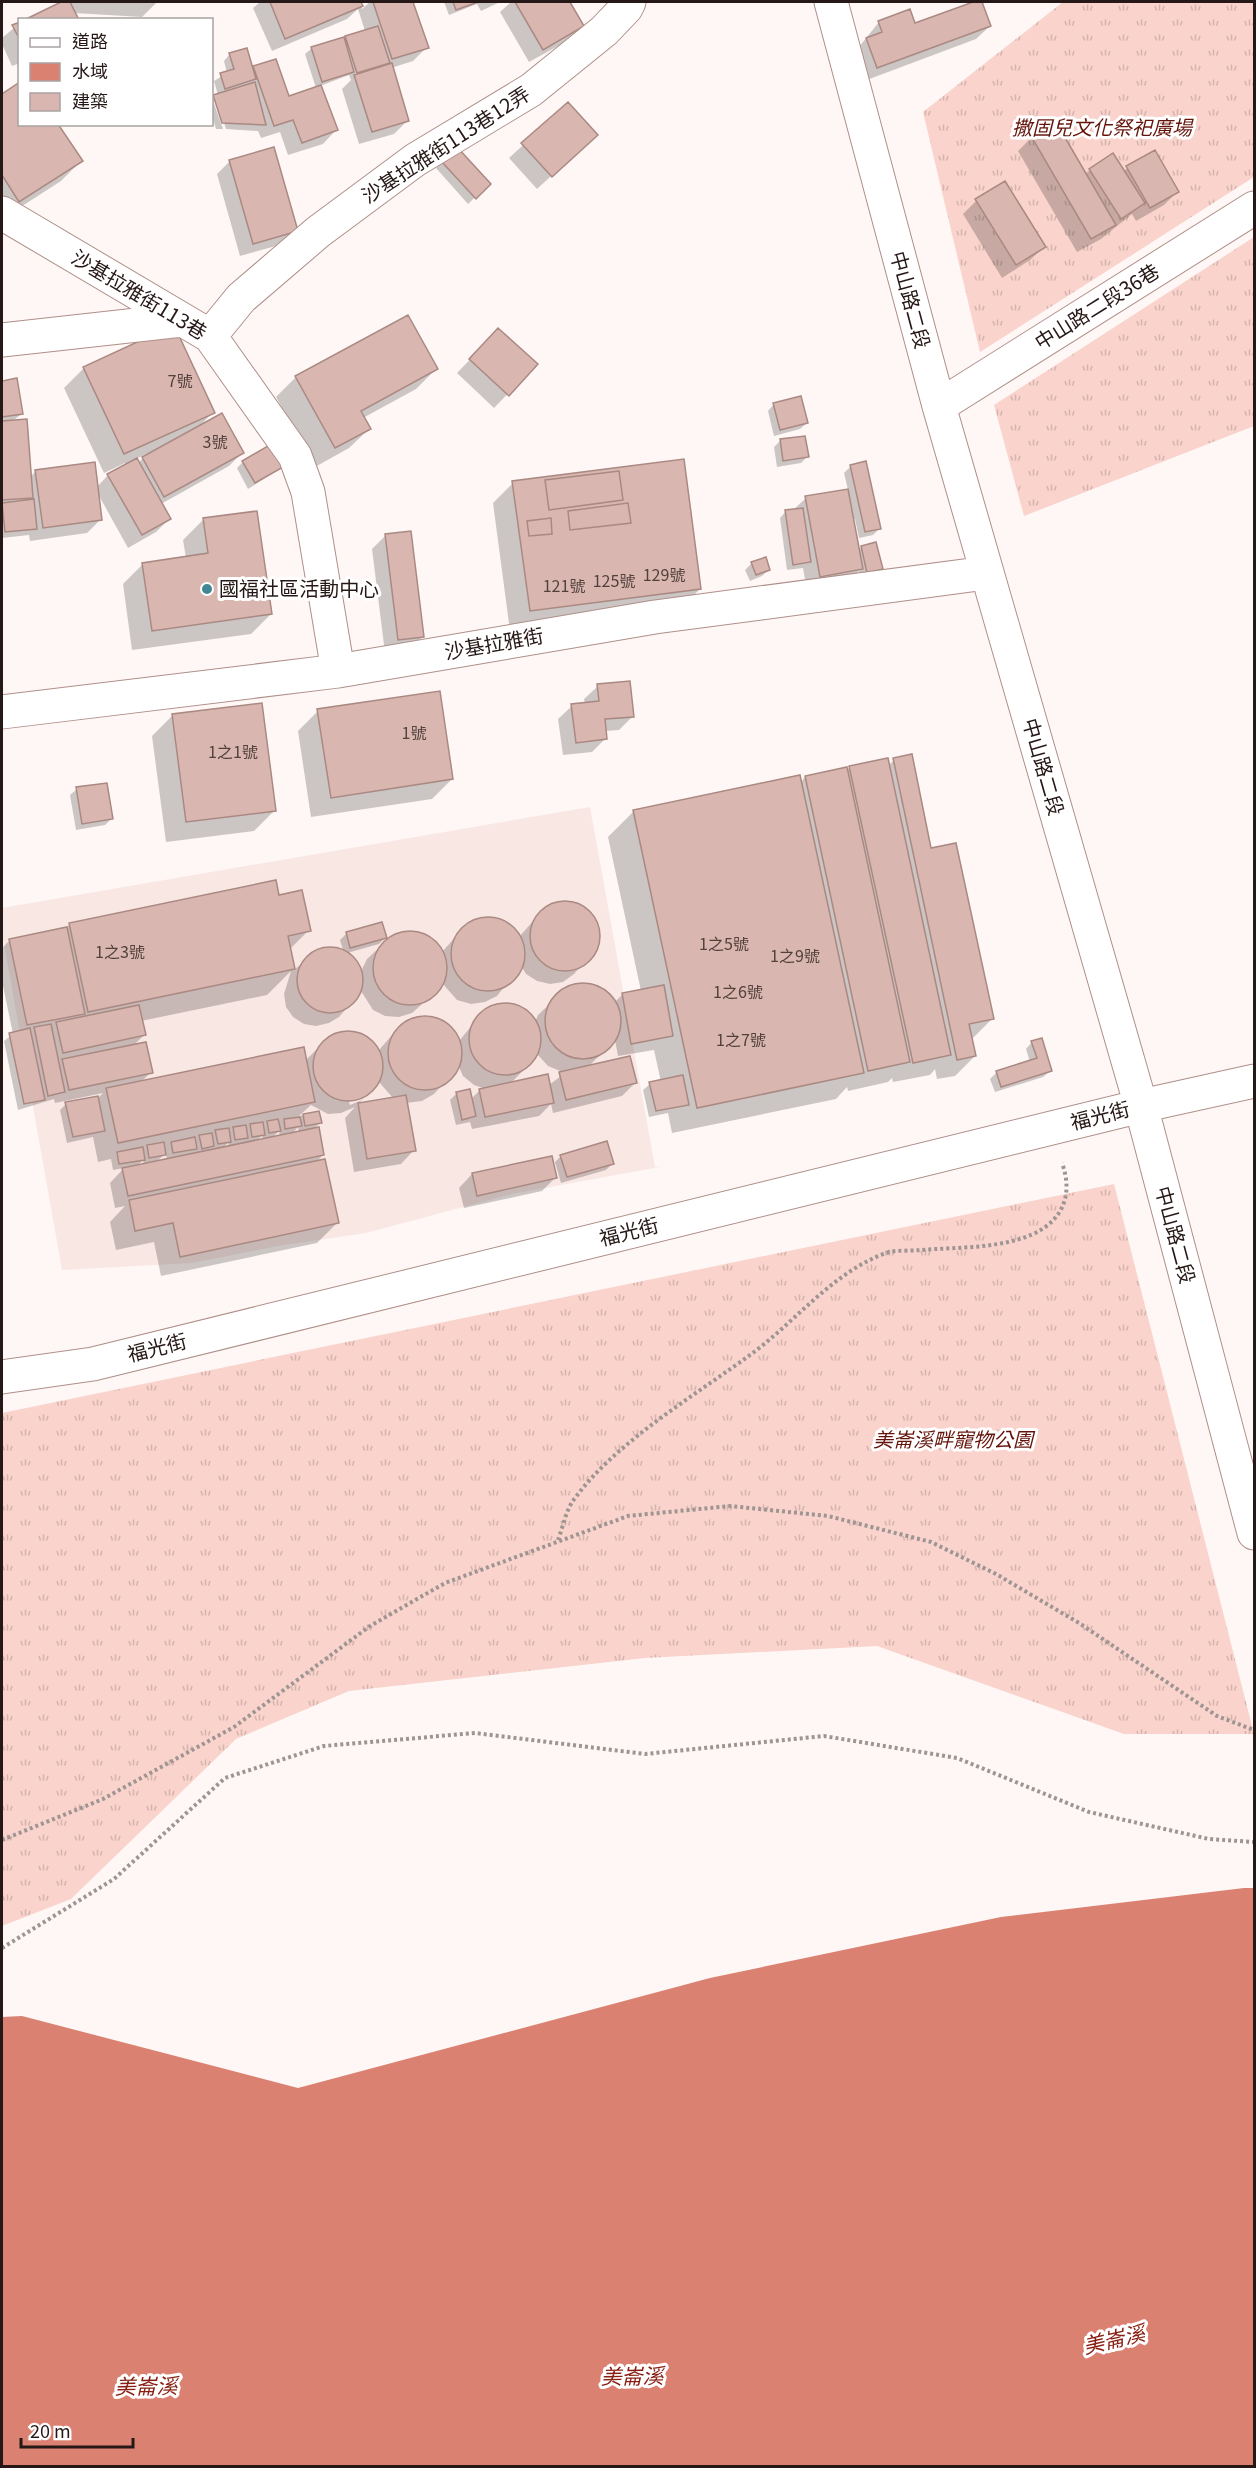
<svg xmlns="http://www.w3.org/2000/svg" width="1256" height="2468" font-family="Georgia,'Noto Sans TC',serif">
	<defs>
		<pattern id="grass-tufts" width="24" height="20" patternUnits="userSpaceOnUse" patternTransform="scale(1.5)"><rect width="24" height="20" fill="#f9d3cc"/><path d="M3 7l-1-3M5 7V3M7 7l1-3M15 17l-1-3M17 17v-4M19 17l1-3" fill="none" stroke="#d5b4ae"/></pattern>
	</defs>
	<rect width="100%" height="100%" fill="#fef7f5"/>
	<path fill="#f9e7e4" d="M590,807L655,1167L665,1166L512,1194L366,1233L278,1246L192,1263L62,1270L2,932V908Z"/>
	<path fill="url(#grass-tufts)" d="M1063,2H1254V177L980,352L923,112Z
		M1254,237V426L1024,516L994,405Z
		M1114,1184L1254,1734H1124L877,1646L645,1658L349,1691L236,1739L71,1899L2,1926V1413Z"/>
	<path fill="#db8172" d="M1244,1888H1254V2466H2V2017L22,2016L298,2088L710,1978L1001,1917Z"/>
	<path fill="#0003" fill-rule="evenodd" d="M60,2H157L142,17L74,13Z
		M260,2H359L362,9L370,2H411L427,47L413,61L391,68L408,120L394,134L359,144L342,89L351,80L349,75L320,86L336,130L323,144L288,155L280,132L261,138L258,131L226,129L216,98H212L223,129H216L212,115V99L218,95L214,81L227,73L224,61L230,54L252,70L254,68L288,98L316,88L305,54L312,48L365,31L358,9L347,19L272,51L253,8Z
		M444,2H500L481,11L477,4L449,15Z
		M511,2H568L582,26L569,40L529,62L500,12Z
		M977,2H981L990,26L976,39L864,81L854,53L879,22L914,25Z
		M20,23V63L12,66L2,44V38Z
		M20,84V124L81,161L61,181L2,219V96Z
		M568,104L596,135L537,189L509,158Z
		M1056,124L1085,174L1090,170L1123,171L1155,152L1178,191L1164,205L1136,221L1132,214L1101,239L1077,252L1018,151L1032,137Z
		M230,161L297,230L283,244L240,256L217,174Z
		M442,162L489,184L468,204L436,168Z
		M976,201L1044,247L1030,260L1002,278L963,214Z
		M485,344L536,365L494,408L457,373Z
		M84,368L213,412L199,427L242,453L229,466L161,504L169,519L156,532L128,548L98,494L101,519L87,533L30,541L29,535L2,538V382L16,380L21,414L13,421L30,477L36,471L97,487L108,475L126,465L125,463L104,473L64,388ZM148,453L138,463L136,459Z
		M436,369L416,389L363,418L369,429L349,448L315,467L276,397L296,377Z
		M774,404L807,423L800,429L774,436L768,411Z
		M780,441L807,457L801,463L777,467L774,447Z
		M243,462L284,466L248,489L237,468Z
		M851,466L879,529L873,535L859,538L855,519H852L858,551L862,547L881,569L875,575L861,578L859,571L848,582L807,590L803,568L787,570L780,518L786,511L793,510L806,498L848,490L844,473Z
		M513,483L700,589L680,609L510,631L493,503Z
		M203,520L271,614L251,634L132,650L123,584L143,564L186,558L183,540Z
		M386,535L422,637L409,650L385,653L372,549Z
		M752,563L768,570L762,576L750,581L745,570Z
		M598,686L633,716L619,730L605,731L606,738L592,752L563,755L558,719L572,706L585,704L584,699Z
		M318,711L452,779L432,799L311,817L298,731Z
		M172,716L274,811L254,831L166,842L152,736Z
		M894,760L992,1019L972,1039L975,1056L955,1076L937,1079L935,1069L930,1075L893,1082L892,1078L888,1082L848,1091L847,1087L836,1099L672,1133L668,1113L649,1117L643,1090L650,1084L661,1082L654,1050L618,1056L615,1040L588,1067L635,1083L622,1096L553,1113L551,1104L539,1116L472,1129L470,1122L456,1125L450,1100L457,1093L471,1099L480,1090L486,1089L474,1085L463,1076L459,1067L434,1094L422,1101L406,1103L414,1150L401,1164L354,1172L345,1118L355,1107L341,1113L328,1114L311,1105L299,1116L318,1113L320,1123L312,1130L323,1155L315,1163L337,1223L317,1243L161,1276L154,1242L116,1250L110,1222L125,1206L115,1208L110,1183L124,1168L113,1170L111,1159L98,1162L93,1137L67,1143L60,1110L66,1104L97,1099L103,1093L55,1103L54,1099L18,1110L4,1041L13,1034L2,981V948L9,941L65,929L70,924L277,897L309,930L289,950L294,970L318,950L330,947L343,950L340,940L347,933L385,938L379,944L347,953L353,957L361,971L367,959L382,945L393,936L406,932L420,933L432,940L442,952L465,926L477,920L491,918L505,922L516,931L519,937L541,912L552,905L565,903L578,905L589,913L596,924L598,937L596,949L574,974L563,982L550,984L537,981L526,974L521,966L497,996L485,1002L471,1004L457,1000L442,983L438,990L412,1013L399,1017L385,1016L373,1010L361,991L339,1017L329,1023L316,1026L304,1024L293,1017L286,1007L284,994L291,971L267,995L141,1021L144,1035L133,1046L151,1072L141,1082L305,1061L328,1038L340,1033L354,1032L366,1037L378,1051L401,1025L414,1019L428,1017L441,1021L452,1030L459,1041L483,1012L494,1005L508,1004L522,1008L535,1022L538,1015L563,991L576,985H590L603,991L615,1002L623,994L641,991L608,837L634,811L800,783L805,777L846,771L850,767L888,766ZM538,1055L548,1066L565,1073L549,1085L510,1084ZM378,1081L393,1098L357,1105L362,1100L350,1105L349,1102L366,1095ZM298,1127L299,1133L291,1135ZM279,1131L280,1137L271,1139ZM262,1135L263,1140L256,1142ZM228,1142L229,1147L222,1149L226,1145ZM166,1153L167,1160L156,1162ZM143,1160L144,1165L136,1167Z
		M77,789L111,819L105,825L76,830L70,795Z
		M1032,1042L1050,1071L1043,1077L995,1092L990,1079L997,1072L1030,1062L1026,1049Z
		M561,1156L612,1164L606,1170L561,1183L555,1162Z
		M472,1174L555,1178L542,1191L464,1208L459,1188Z"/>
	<path fill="#d9b7b0" stroke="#aa8983" stroke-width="1.5" fill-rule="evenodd" d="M61,2H70L79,20H24Z
		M270,2H361L363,6L285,39Z
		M373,2H413L429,48L392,59Z
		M453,2H478L456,10Z
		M515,2H570L584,26L543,50Z
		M973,2H982L991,26L877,68L866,38L882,32L878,21L910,9L915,23Z
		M20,22V40L12,25Z
		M378,26L390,63L357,73L345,36Z
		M344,37L354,72L322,82L311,47Z
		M247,48L256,79L225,89L220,73L234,69L229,53Z
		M276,59L289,96L321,85L338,130L302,143L293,120L274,126L253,66Z
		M392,63L409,121L372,132L354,75Z
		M20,82V124H58L83,161L19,202L2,175V94Z
		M255,82L266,125L222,123L213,95Z
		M568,102L598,135L552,177L521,143Z
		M1056,122L1116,225L1091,239L1031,136Z
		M274,147L298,231L253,244L229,160Z
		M457,147L491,184L476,199L441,161Z
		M1155,150L1179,192L1150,208L1126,166Z
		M1113,153L1145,203L1121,219L1089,169Z
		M1005,181L1046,247L1016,265L975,199Z
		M408,315L438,369L361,411L371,429L335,448L295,376Z
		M174,325L215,413L124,454L83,367Z
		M498,328L538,364L509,396L469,359Z
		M17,378L23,414L2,417V381Z
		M801,396L808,423L780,430L773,403Z
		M222,413L244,453L164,497L142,457Z
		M27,419L33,498L2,500V421Z
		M805,436L809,457L783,461L780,439Z
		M273,443L285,466L255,483L242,461Z
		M137,458L171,519L142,535L107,474Z
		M684,459L701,589L530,611L512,481ZM619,471L623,500L549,510L545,480ZM628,503L631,523L570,530L568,511ZM551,518L552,534L529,536L527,521Z
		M866,461L881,529L865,532L850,465Z
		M95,462L102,520L43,528L35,470Z
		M619,471L623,500L549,510L545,480Z
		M848,489L863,569L820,577L805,496Z
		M34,499L37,529L5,532L2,503Z
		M628,503L631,523L570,530L568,511Z
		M803,508L811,562L793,565L785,510Z
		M257,511L272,614L152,631L142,563L208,553L203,518Z
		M551,518L552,534L529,536L527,521Z
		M411,531L424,637L398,640L385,534Z
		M876,542L883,569L867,573L861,546Z
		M766,557L770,570L756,575L751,562Z
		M630,681L634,717L605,719L607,739L576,743L571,704L599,701L597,684Z
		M440,691L453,779L331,798L317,709Z
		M262,703L276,811L186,822L172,714Z
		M912,754L931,848L956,843L994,1019L969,1024L976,1056L957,1060L893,758Z
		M888,758L951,1055L913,1063L849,766Z
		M847,767L910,1062L868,1071L805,776Z
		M800,775L864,1073L697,1108L633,810Z
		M107,783L113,819L82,824L76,787Z
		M276,880L279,895L302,890L311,931L288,936L295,969L88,1012L69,923Z
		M530 936a35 35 0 1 1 70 0a35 35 0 1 1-70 0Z
		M451 954a37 37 0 1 1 74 0a37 37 0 1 1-74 0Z
		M382,922L387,938L350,948L346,932Z
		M67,927L85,1014L27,1025L9,939Z
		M373 968a37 37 0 1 1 74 0a37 37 0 1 1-74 0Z
		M297 980a33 33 0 1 1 66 0a33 33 0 1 1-66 0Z
		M545 1021a38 38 0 1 1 76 0a38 38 0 1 1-76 0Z
		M664,985L673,1036L631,1044L622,993Z
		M469 1039a36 36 0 1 1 72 0a36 36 0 1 1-72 0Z
		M139,1005L146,1035L63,1053L56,1022Z
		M388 1053a37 37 0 1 1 74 0a37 37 0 1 1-74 0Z
		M51,1024L65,1092L48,1096L34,1027Z
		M30,1028L45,1100L24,1104L9,1033Z
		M313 1066a35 35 0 1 1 70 0a35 35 0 1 1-70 0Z
		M1042,1038L1052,1071L1001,1087L996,1071L1037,1058L1031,1041Z
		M146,1042L153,1073L69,1090L62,1059Z
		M304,1047L315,1102L118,1143L106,1088Z
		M630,1056L637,1083L566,1100L559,1072Z
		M548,1074L554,1103L485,1117L479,1089Z
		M683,1075L689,1105L656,1111L649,1082Z
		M470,1089L476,1116L462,1120L456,1092Z
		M406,1095L416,1151L367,1159L358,1103Z
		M98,1096L105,1131L73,1137L65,1102Z
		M319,1111L322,1123L305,1126L303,1114Z
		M300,1117L302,1126L285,1129L284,1119Z
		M278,1119L281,1131L269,1133L267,1121Z
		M263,1122L265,1135L252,1137L250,1124Z
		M246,1125L248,1138L235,1140L233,1127Z
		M319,1127L324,1155L128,1196L122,1168Z
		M229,1128L231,1142L218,1144L215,1130Z
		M212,1133L214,1146L202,1149L199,1135Z
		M195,1137L197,1149L173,1153L171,1142Z
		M607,1141L614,1164L567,1177L560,1155Z
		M164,1142L166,1155L149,1158L147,1145Z
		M143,1147L145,1160L119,1164L117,1152Z
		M552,1156L557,1178L477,1196L472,1173Z
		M325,1159L339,1223L180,1257L173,1223L135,1231L129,1200Z"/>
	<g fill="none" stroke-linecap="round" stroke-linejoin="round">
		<defs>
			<path id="minor" d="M831,2L939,406L1141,1106L1254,1533
				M2,213L210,336L295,456L308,492L338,671
				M210,336L241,298L318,232L415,160L531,90L604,31L626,8L629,2
				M2,340L182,320
				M939,406L1254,208
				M2,712L338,671L655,617L986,573
				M2,1377L93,1364L1141,1106L1254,1081"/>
		</defs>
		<use href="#minor" stroke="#af8f89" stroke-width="35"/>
		<path stroke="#9e9593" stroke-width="4" stroke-dasharray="3 3" stroke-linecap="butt" d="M558,1540C563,1527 566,1509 575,1498C618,1440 696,1395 754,1352C798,1319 835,1270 889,1252C899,1250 911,1251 921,1250C958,1247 999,1249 1033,1234C1064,1220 1073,1193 1062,1163
			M2,1840L103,1799L234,1727L370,1626L445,1583L628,1516L730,1506L828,1516L931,1542L996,1574L1079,1623L1217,1716L1254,1730
			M2,1948L114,1879L225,1778L324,1746L475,1733L645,1754L824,1736L957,1758L1089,1812L1209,1839L1254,1842"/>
		<use href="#minor" stroke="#fff" stroke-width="33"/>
	</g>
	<circle fill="#418793" stroke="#fff" stroke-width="2" cx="207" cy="589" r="6"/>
	<g text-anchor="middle" stroke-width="6" stroke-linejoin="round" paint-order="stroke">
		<g font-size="16" fill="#52403c">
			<text x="180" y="387">7號</text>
			<text x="215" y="448">3號</text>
			<text x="664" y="581">129號</text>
			<text x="614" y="587">125號</text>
			<text x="564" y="592">121號</text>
			<text x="414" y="739">1號</text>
			<text x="233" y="758">1之1號</text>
			<text x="724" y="950">1之5號</text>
			<text x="120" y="958">1之3號</text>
			<text x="795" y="962">1之9號</text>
			<text x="738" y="998">1之6號</text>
			<text x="741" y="1046">1之7號</text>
		</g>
		<g font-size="20" font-style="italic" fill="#65140b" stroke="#fff">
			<text x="1102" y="135">撒固兒文化祭祀廣場</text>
			<text x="953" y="1447">美崙溪畔寵物公園</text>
		</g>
		<g font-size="20" fill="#251816" stroke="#fff">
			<text transform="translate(446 145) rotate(-33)" y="7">沙基拉雅街113巷12弄</text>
			<text transform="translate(139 295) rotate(31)" y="7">沙基拉雅街113巷</text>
			<text transform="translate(910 300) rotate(75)" y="7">中山路二段</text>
			<text transform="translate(1097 307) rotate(-32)" y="7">中山路二段36巷</text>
			<text transform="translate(494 644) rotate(-10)" y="7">沙基拉雅街</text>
			<text transform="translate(1043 767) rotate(74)" y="7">中山路二段</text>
			<text transform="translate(1100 1116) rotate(-14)" y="7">福光街</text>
			<text transform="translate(629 1232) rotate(-14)" y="7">福光街</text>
			<text transform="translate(1175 1235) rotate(75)" y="7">中山路二段</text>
			<text transform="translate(157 1348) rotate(-14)" y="7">福光街</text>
		</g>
		<g font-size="20" fill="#251816" stroke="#fff" text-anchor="start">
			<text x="219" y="596">國福社區活動中心</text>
		</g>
		<g font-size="21" font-style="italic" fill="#881e12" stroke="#fff">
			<text transform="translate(1114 2340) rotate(-13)" y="7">美崙溪</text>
			<text transform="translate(632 2377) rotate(-1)" y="7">美崙溪</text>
			<text transform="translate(146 2387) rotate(-1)" y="7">美崙溪</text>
		</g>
	</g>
	<rect width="1256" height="2468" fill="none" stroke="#251816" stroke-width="6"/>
	<rect x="18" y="18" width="195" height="108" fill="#ffffff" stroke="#a8a3a2" stroke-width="1.5"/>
	<rect x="30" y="38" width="30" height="9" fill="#ffffff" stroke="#a8a3a2" stroke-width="1.5"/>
	<text x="72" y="48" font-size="18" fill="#251816">道路</text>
	<rect x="30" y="63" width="30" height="18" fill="#db8172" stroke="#a8a3a2" stroke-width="1.5"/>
	<text x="72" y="78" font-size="18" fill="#251816">水域</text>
	<rect x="30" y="93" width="30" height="18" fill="#d9b7b0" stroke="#a8a3a2" stroke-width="1.5"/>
	<text x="72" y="108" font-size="18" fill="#251816">建築</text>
	<path d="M21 2438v9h112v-9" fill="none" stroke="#251816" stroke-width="3"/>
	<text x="30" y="2438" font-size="18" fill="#251816" stroke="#ffffff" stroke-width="4.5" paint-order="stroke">20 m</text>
</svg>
